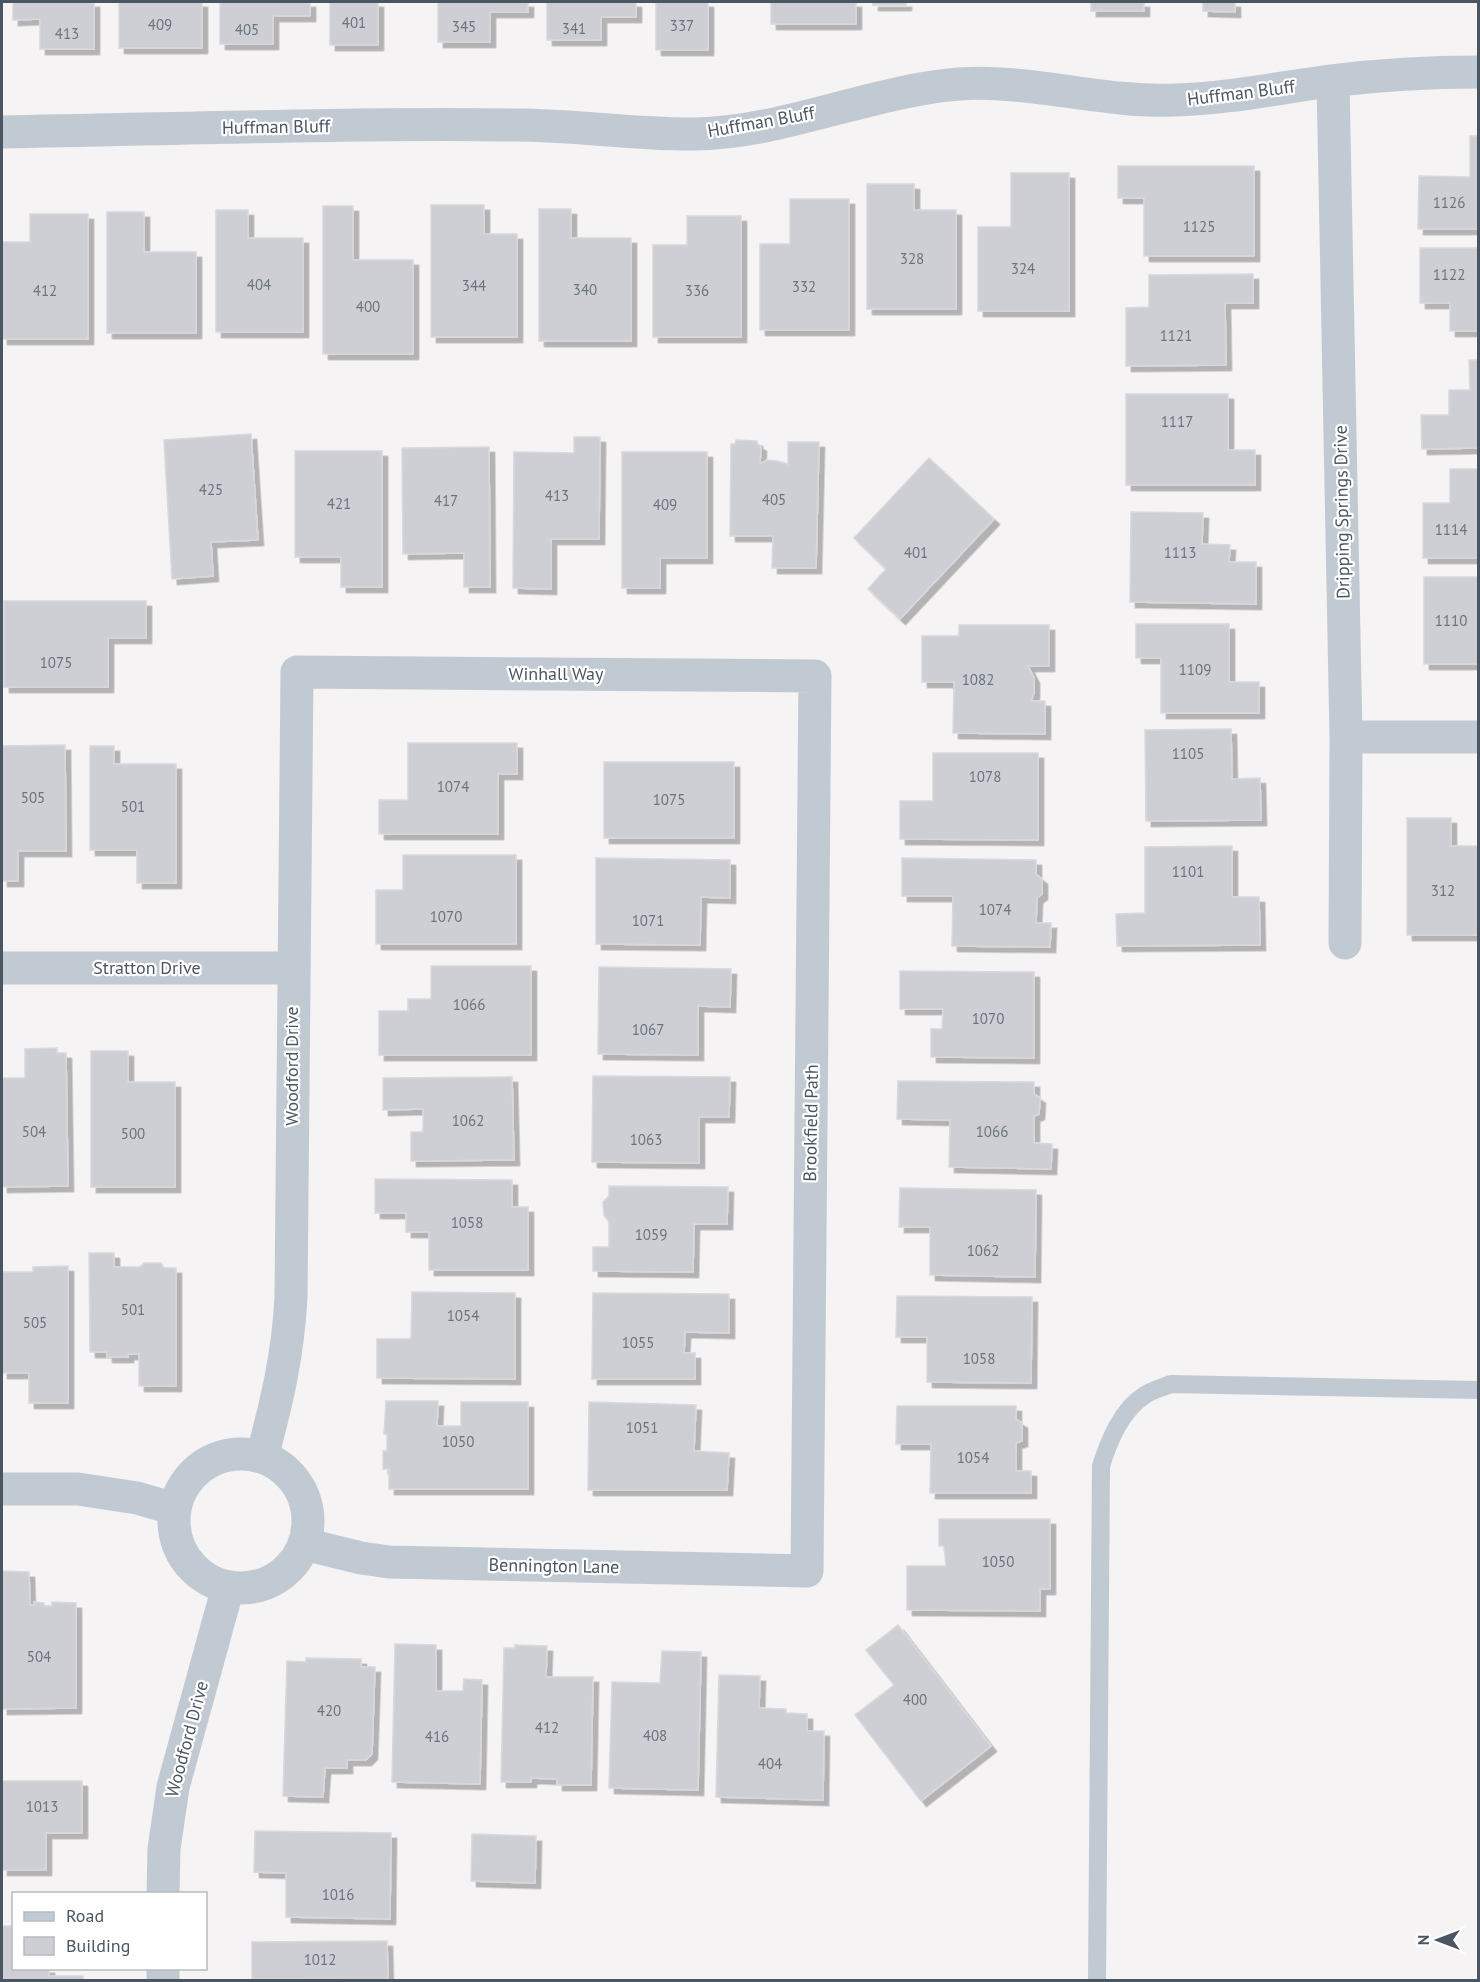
<svg xmlns="http://www.w3.org/2000/svg" width="1480" height="1982" font-family="'PT Sans',sans-serif">
	<defs>
		<filter id="shadow"><feDropShadow dx="5.5" dy="5.5" stdDeviation="0" flood-color="#0004"/></filter>
	</defs>
	<rect width="100%" height="100%" fill="#f5f3f3"/>
	<path fill="#cdcfd5" stroke="#d7d9de" stroke-width="1.5" filter="url(#shadow)" d="M13,2H94V49H40V19L13,20Z
		M119,2H202V48H119Z
		M220,2H310V16H273V44H220Z
		M330,2H378V45H330Z
		M438,2H528V12H490V42H438Z
		M547,2H636V17H601V40H547Z
		M656,2H708V50H656Z
		M771,2H856V24H771Z
		M873,2H906V5H873Z
		M1091,2H1144V11H1091Z
		M1203,2H1235V12L1203,11Z
		M1470,136H1478V229H1418L1419,176L1470,177Z
		M1118,166H1254V256H1144V198H1118Z
		M1011,173H1069V311H978V227H1011Z
		M867,184H914V210H956V309H867Z
		M790,199H849V330H760V244H790Z
		M431,205H484V234H517V337H431Z
		M323,206H353V260H413V354H323Z
		M539,209H571V238H631V341H539Z
		M216,210H248V238H303V332H216Z
		M107,212H144V252H196V333H107Z
		M30,214H88V339H2V242H30Z
		M687,216H741V337H653V245H687Z
		M1420,248H1478V331H1450V303H1420Z
		M1253,274V303H1225L1226,365L1126,366V308L1149,307V275Z
		M1469,360H1478V448L1422,449L1421,415H1449V390H1470Z
		M1126,394H1228V450H1255V485H1126Z
		M251,434L258,540L211,542L213,576L172,579L164,440Z
		M574,437H600L599,539H551V589L513,588L514,452L574,453Z
		M736,440L757,441V444L761,446L760,464L767,460L777,461L788,464V442H819L816,568H772L773,536H730L731,444H735Z
		M489,447L490,587H464V553L403,554L402,448Z
		M295,451H382V587H341V557H295Z
		M622,452H707V558H660V588H622Z
		M929,458L994,519L900,619L868,589L886,569L854,538Z
		M1450,469H1478V558H1423V503H1450Z
		M1131,512L1203,513L1202,544L1230,545L1229,562H1256V604L1130,602Z
		M1424,577H1478V664H1424Z
		M4,601H146V638H108V687H4Z
		M1136,624H1229V682H1259V713H1161V658H1136Z
		M959,625H1049V666H1028L1034,678V693L1031,701H1045V734L953,733L954,682H922V636H959Z
		M1231,729L1232,779L1260,778L1261,820L1146,821L1145,730Z
		M408,743H517V774H498V834H379V800H408Z
		M65,745L66,851H18V881H2V746Z
		M90,746H114V764H176V883H137V850H90Z
		M933,753H1038V840L900,839V801H933Z
		M604,762H734V838H604Z
		M1407,818H1451V846H1478V935H1407Z
		M1232,846V897H1259L1260,945L1117,946L1116,914L1145,913V847Z
		M403,855H516V944H376V890H403Z
		M596,858L730,860V898L701,897L700,945L596,944Z
		M902,858L1036,860V874L1042,879V894L1037,898L1036,923H1051L1050,947L952,946L953,896H902Z
		M431,966H531V1055H379V1011H408V999H431Z
		M599,967L731,969L730,1007L698,1006V1055L598,1054Z
		M900,971L1034,972V1058L931,1057V1029H942L943,1009H900Z
		M57,1048V1053H66L68,1186L2,1187V1078H25V1049Z
		M91,1051H128V1082H175V1187H91Z
		M593,1076L730,1077L729,1117H699V1163L592,1162Z
		M512,1077L514,1160L411,1161V1132H423V1109L383,1110V1078Z
		M898,1081L1034,1082V1094L1040,1098L1039,1114L1034,1116V1143L1052,1144L1051,1169L949,1167L950,1120L897,1119Z
		M375,1179L512,1180V1207H528V1270H429V1232H406V1213H375Z
		M609,1186L728,1187L727,1224H694L693,1272L593,1271V1247H609V1222L604,1215L603,1202L609,1196Z
		M900,1188L1036,1190L1035,1277L930,1275V1227H899Z
		M89,1253H114V1267H140L144,1263H161L164,1268H176V1386H139V1354H128V1357H107V1352H90Z
		M68,1266V1403H29V1373H2V1272H33V1267Z
		M412,1292L515,1293V1379L377,1378V1339H411Z
		M593,1293L729,1294V1333L685,1332L684,1353H695V1379H592Z
		M897,1296L1032,1297L1031,1383L927,1382V1337H896Z
		M386,1401H438L437,1426H461V1402H528V1489H389V1469H383V1451H387V1434H384Z
		M589,1402L696,1405L694,1451L729,1453L727,1490H588Z
		M897,1406H1016V1419L1022,1423V1441L1016,1443V1471H1031V1493H930L931,1444H896Z
		M939,1519H1050V1589H1040V1611L907,1610V1566H946L944,1546H939Z
		M2,1571L29,1572L30,1605H35L34,1602L44,1603V1606H52V1602L76,1603V1708L2,1709Z
		M898,1625L991,1746L921,1801L855,1715L894,1685L866,1650Z
		M395,1644L436,1645V1691H463L464,1679L482,1680L480,1784L392,1782Z
		M515,1645L547,1646L546,1677H593L591,1785H557V1779L531,1778V1782H501L504,1648H515Z
		M662,1651L701,1652L698,1790L609,1788L612,1682L660,1683Z
		M306,1658L361,1659V1667H375L372,1754L366,1760H347V1768H325L323,1797L283,1796L287,1661L306,1662Z
		M719,1675L760,1676L759,1708L786,1709V1713L807,1714V1731H824L823,1800L716,1797Z
		M2,1781H82V1833H46V1870H2Z
		M255,1831L391,1833L390,1919L286,1917V1873L254,1872Z
		M472,1834L536,1836L535,1883L471,1881Z
		M2,1926H14V1968H49V1976H83V1980H2Z
		M387,1941L388,1980L252,1979V1942Z"/>
	<g fill="none" stroke-linecap="round" stroke-linejoin="round">
		<path stroke="#c1cad2" stroke-width="18" d="M1097,1980L1101,1466C1109,1441 1121,1410 1145,1395C1152,1390 1163,1387 1171,1384L1478,1390"/>
		<path stroke="#c1cad2" stroke-width="33" d="M1333,81L1346,737L1345,943
			M2,132C173,129 345,123 516,125C576,125 636,135 695,134C783,133 870,91 959,84C1031,79 1102,103 1174,100C1226,99 1278,88 1330,81C1379,75 1429,72 1478,72
			M1346,737H1478
			M2,968H293
			M174 1521a67 67 0 1 1 134 0a67 67 0 1 1-134 0Z
			M262,1457C277,1401 288,1355 291,1297L297,672L815,676L807,1571L389,1562L361,1558L304,1544
			M2,1489H78L137,1498L175,1509
			M163,1894L164,1849L173,1787L228,1587
			M163,1968V1980"/>
	</g>
	<g text-anchor="middle" stroke-width="4.5" stroke-linejoin="round" paint-order="stroke">
		<g font-size="15" fill="#6b747e">
			<text x="354" y="28">401</text>
			<text x="160" y="30">409</text>
			<text x="682" y="31">337</text>
			<text x="464" y="32">345</text>
			<text x="574" y="34">341</text>
			<text x="247" y="35">405</text>
			<text x="67" y="39">413</text>
			<text x="1449" y="208">1126</text>
			<text x="1199" y="232">1125</text>
			<text x="912" y="264">328</text>
			<text x="1023" y="274">324</text>
			<text x="1449" y="280">1122</text>
			<text x="259" y="290">404</text>
			<text x="474" y="291">344</text>
			<text x="804" y="292">332</text>
			<text x="585" y="295">340</text>
			<text x="45" y="296">412</text>
			<text x="697" y="296">336</text>
			<text x="368" y="312">400</text>
			<text x="1176" y="341">1121</text>
			<text x="1177" y="427">1117</text>
			<text x="211" y="495">425</text>
			<text x="557" y="501">413</text>
			<text x="774" y="505">405</text>
			<text x="446" y="506">417</text>
			<text x="339" y="509">421</text>
			<text x="665" y="510">409</text>
			<text x="1451" y="535">1114</text>
			<text x="916" y="558">401</text>
			<text x="1180" y="558">1113</text>
			<text x="1451" y="626">1110</text>
			<text x="56" y="668">1075</text>
			<text x="1195" y="675">1109</text>
			<text x="978" y="685">1082</text>
			<text x="1188" y="759">1105</text>
			<text x="985" y="782">1078</text>
			<text x="453" y="792">1074</text>
			<text x="33" y="803">505</text>
			<text x="669" y="805">1075</text>
			<text x="133" y="812">501</text>
			<text x="1188" y="877">1101</text>
			<text x="1443" y="896">312</text>
			<text x="995" y="915">1074</text>
			<text x="446" y="922">1070</text>
			<text x="648" y="926">1071</text>
			<text x="469" y="1010">1066</text>
			<text x="988" y="1024">1070</text>
			<text x="648" y="1035">1067</text>
			<text x="468" y="1126">1062</text>
			<text x="34" y="1137">504</text>
			<text x="992" y="1137">1066</text>
			<text x="133" y="1139">500</text>
			<text x="646" y="1145">1063</text>
			<text x="467" y="1228">1058</text>
			<text x="651" y="1240">1059</text>
			<text x="983" y="1256">1062</text>
			<text x="133" y="1315">501</text>
			<text x="463" y="1321">1054</text>
			<text x="35" y="1328">505</text>
			<text x="638" y="1348">1055</text>
			<text x="979" y="1364">1058</text>
			<text x="642" y="1433">1051</text>
			<text x="458" y="1447">1050</text>
			<text x="973" y="1463">1054</text>
			<text x="998" y="1567">1050</text>
			<text x="39" y="1662">504</text>
			<text x="915" y="1705">400</text>
			<text x="329" y="1716">420</text>
			<text x="547" y="1733">412</text>
			<text x="655" y="1741">408</text>
			<text x="437" y="1742">416</text>
			<text x="770" y="1769">404</text>
			<text x="42" y="1812">1013</text>
			<text x="338" y="1900">1016</text>
			<text x="320" y="1965">1012</text>
		</g>
		<g font-size="18" fill="#4a5661" stroke="#fff">
			<text transform="translate(1241 93) rotate(-7)" y="6">Huffman Bluff</text>
			<text transform="translate(761 122) rotate(-10)" y="6">Huffman Bluff</text>
			<text transform="translate(276 127) rotate(-1)" y="6">Huffman Bluff</text>
			<text transform="translate(1342 512) rotate(-91)" y="6">Dripping Springs Drive</text>
			<text x="556" y="680">Winhall Way</text>
			<text x="147" y="974">Stratton Drive</text>
			<text transform="translate(292 1066) rotate(-90)" y="6">Woodford Drive</text>
			<text transform="translate(811 1123) rotate(-89)" y="6">Brookfield Path</text>
			<text transform="translate(554 1566) rotate(1)" y="6">Bennington Lane</text>
			<text transform="translate(187 1739) rotate(-75)" y="6">Woodford Drive</text>
		</g>
	</g>
	<rect width="1480" height="1982" fill="none" stroke="#4a5661" stroke-width="6"/>
	<rect x="12" y="1892" width="195" height="78" fill="#ffffff" stroke="#b7bbc0" stroke-width="1.5"/>
	<rect x="24" y="1912" width="30" height="9" fill="#c1cad2" stroke="#b7bbc0" stroke-width="1.5"/>
	<text x="66" y="1922" font-size="18" fill="#4a5661">Road</text>
	<rect x="24" y="1937" width="30" height="18" fill="#cdcfd5" stroke="#b7bbc0" stroke-width="1.5"/>
	<text x="66" y="1952" font-size="18" fill="#4a5661">Building</text>
	<g transform="translate(1438 1940) rotate(270)" stroke="#ffffff" stroke-width="4.5" paint-order="stroke">
	<path d="M0-4.5L10 22L0 15L-10 22Z" fill="#4a5661"/>
	<text y="-9" font-size="16" font-weight="bold" text-anchor="middle" fill="#4a5661">N</text>
	</g>
</svg>
